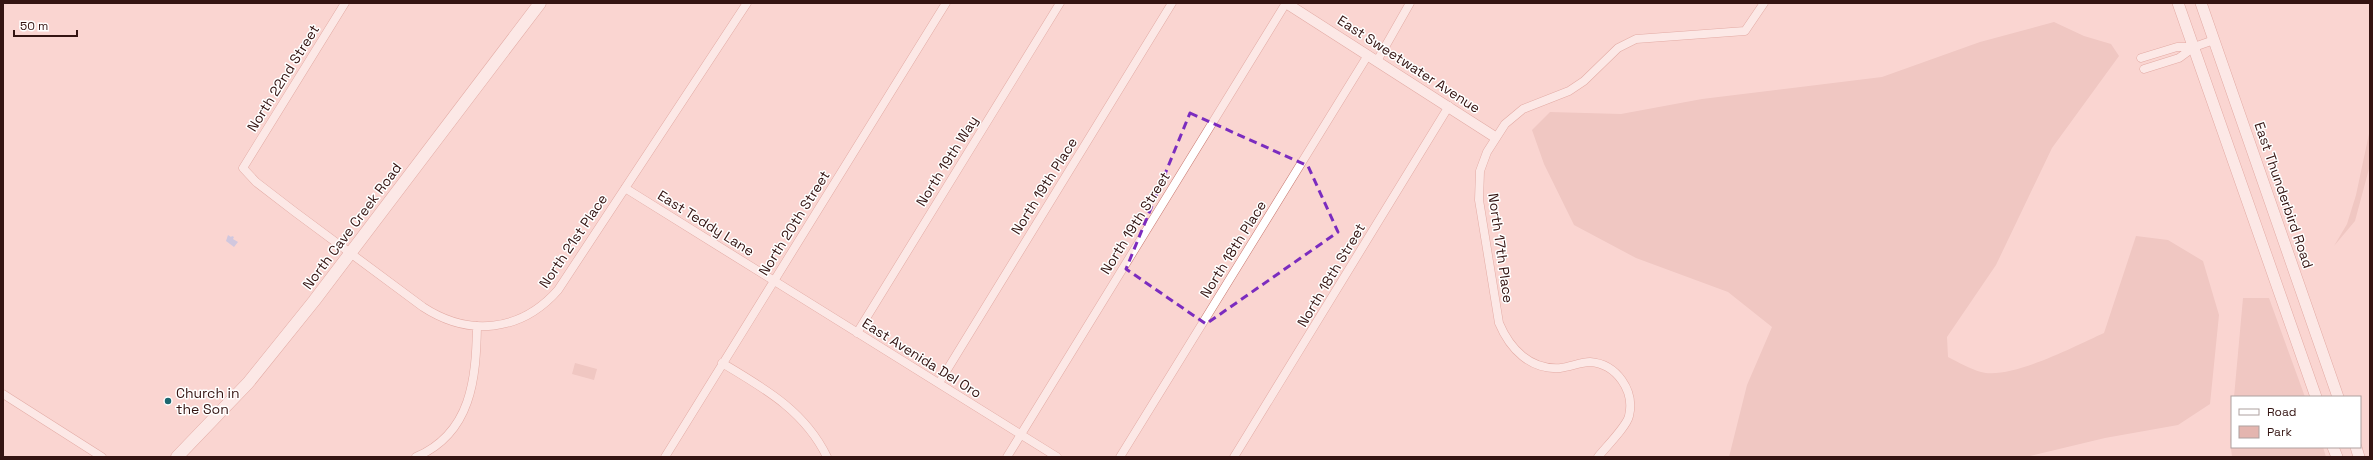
<svg xmlns="http://www.w3.org/2000/svg" width="2373" height="460" font-family="'Space Grotesk',sans-serif">
	<rect width="100%" height="100%" fill="#fad6d1"/>
	<path fill="#e4b5af" d="M2054,22L2084,36L2111,44L2119,56L2052,148L1996,265L1947,337L1948,357C1958,362 1970,369 1981,372C2011,380 2075,346 2104,333L2136,236L2168,240L2203,261L2219,315L2210,404L2178,425L2105,438L2026,457H1729L1747,385L1772,327L1728,292L1636,258L1574,225L1544,164L1532,130L1550,112L1621,114L1702,99L1882,77L1980,42Z
		M2370,129V165L2355,221L2334,246L2347,224L2356,195Z
		M2243,298H2269L2305,397H2234Z
		M575,363L597,369L594,380L572,374Z
		M2232,418V447H2323L2326,457H2232L2230,440Z"/>
	<path fill="#a0b7ed" d="M228,235L231,237L232,236L234,237L233,239L238,242L234,247L226,241Z"/>
	<g fill="none" stroke-linecap="round" stroke-linejoin="round">
		<defs>
			<path id="minor" d="M345,3L243,168L256,182L295,212L423,307C469,337 521,332 558,290L747,3
				M2141,58L2177,47H2194
				M1377,61L1410,3
				M2144,69L2179,58L2194,47L2214,40
				M625,188L1057,457
				M857,333L1060,3
				M722,363C764,388 805,411 827,457
				M939,383L1172,3
				M3,394L102,457
				M416,457C472,433 476,378 477,326
				M665,457L946,3
				M1007,457L1286,3
				M1120,457L1368,55
				M1234,457L1449,106
				M1598,457C1605,448 1627,426 1629,416C1635,391 1617,364 1590,362C1581,362 1570,367 1560,368C1530,370 1510,349 1499,323L1479,200L1480,171L1487,152L1505,124L1523,109L1569,91L1584,81L1618,48L1636,39L1745,31L1764,3"/>
			<path id="tertiary" d="M1286,3L1495,137"/>
			<path id="secondary" d="M2178,3L2316,397
				M2201,3L2338,397
				M2333,447L2337,457
				M2356,447L2359,457"/>
			<path id="primary" d="M177,457L248,383L314,301L540,3"/>
		</defs>
		<use href="#minor" stroke="#c8776e" stroke-width="9"/>
		<use href="#tertiary" stroke="#c8776e" stroke-width="11"/>
		<use href="#secondary" stroke="#c8776e" stroke-width="12"/>
		<use href="#primary" stroke="#c8776e" stroke-width="13"/>
		<use href="#minor" stroke="#fff" stroke-width="8"/>
		<use href="#tertiary" stroke="#fff" stroke-width="10"/>
		<use href="#secondary" stroke="#fff" stroke-width="11"/>
		<use href="#primary" stroke="#fff" stroke-width="12"/>
	</g>
	<path d="M0 0H2373V460H0ZM1190,113L1308,166L1338,232L1206,324L1126,269Z" fill="#fad6d1" fill-opacity=".55" fill-rule="evenodd"/>
	<path fill="none" stroke="#7b2cbf" stroke-width="3" stroke-dasharray="8 5" stroke-linejoin="round" d="M1190,113L1308,166L1338,232L1206,324L1126,269Z"/>
	<circle fill="#1c6770" stroke="#fff" stroke-width="1.5" cx="168" cy="401" r="4"/>
	<g text-anchor="middle" stroke-width="3" stroke-linejoin="round" paint-order="stroke">
		<g font-size="14" fill="#341412" stroke="#fff">
			<text transform="translate(1409 64) rotate(33)" y="5">East Sweetwater Avenue</text>
			<text transform="translate(283 78) rotate(-58)" y="5">North 22nd Street</text>
			<text transform="translate(947 161) rotate(-58)" y="5">North 19th Way</text>
			<text transform="translate(1044 186) rotate(-58)" y="5">North 19th Place</text>
			<text transform="translate(2284 195) rotate(71)" y="5">East Thunderbird Road</text>
			<text transform="translate(706 223) rotate(32)" y="5">East Teddy Lane</text>
			<text transform="translate(794 223) rotate(-58)" y="5">North 20th Street</text>
			<text transform="translate(1135 223) rotate(-58)" y="5">North 19th Street</text>
			<text transform="translate(352 226) rotate(-53)" y="5">North Cave Creek Road</text>
			<text transform="translate(573 241) rotate(-56)" y="5">North 21st Place</text>
			<text transform="translate(1501 248) rotate(82)" y="5">North 17th Place</text>
			<text transform="translate(1233 249) rotate(-58)" y="5">North 18th Place</text>
			<text transform="translate(1331 275) rotate(-59)" y="5">North 18th Street</text>
			<text transform="translate(922 358) rotate(32)" y="5">East Avenida Del Oro</text>
		</g>
		<g font-size="14" fill="#341412" stroke="#fff" text-anchor="start">
			<text x="176" y="398">Church in<tspan x="176" dy="16">the Son</tspan></text>
		</g>
	</g>
	<rect width="2373" height="460" fill="none" stroke="#341412" stroke-width="8"/>
	<rect x="2231" y="396" width="130" height="52" fill="#ffffff" stroke="#aea1a0"/>
	<rect x="2239" y="409" width="20" height="6" fill="#ffffff" stroke="#aea1a0"/>
	<text x="2267" y="416" font-size="12" fill="#341412">Road</text>
	<rect x="2239" y="426" width="20" height="12" fill="#e4b5af" stroke="#aea1a0"/>
	<text x="2267" y="436" font-size="12" fill="#341412">Park</text>
	<path d="M14 30v6h63v-6" fill="none" stroke="#341412" stroke-width="2"/>
	<text x="20" y="30" font-size="12" fill="#341412" stroke="#ffffff" stroke-width="3" paint-order="stroke">50 m</text>
</svg>
